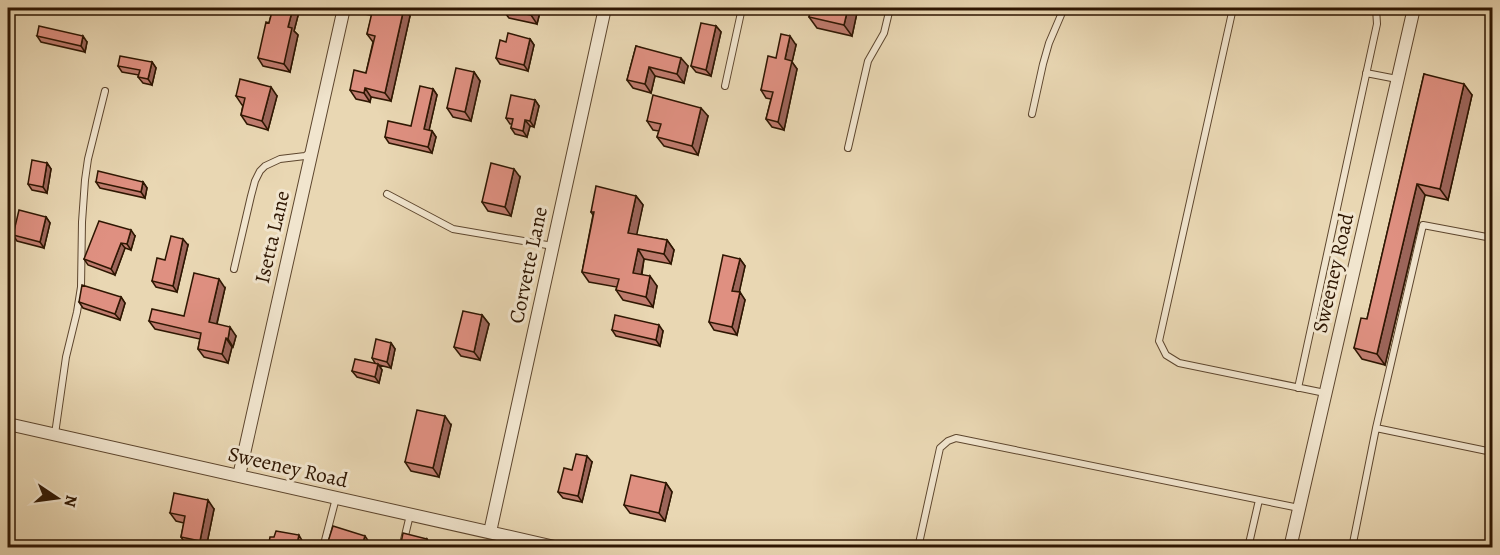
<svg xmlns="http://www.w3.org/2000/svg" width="1500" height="555" font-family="Alegreya,serif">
	<rect width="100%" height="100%" fill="#e9d7b3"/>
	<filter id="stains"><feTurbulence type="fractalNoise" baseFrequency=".00333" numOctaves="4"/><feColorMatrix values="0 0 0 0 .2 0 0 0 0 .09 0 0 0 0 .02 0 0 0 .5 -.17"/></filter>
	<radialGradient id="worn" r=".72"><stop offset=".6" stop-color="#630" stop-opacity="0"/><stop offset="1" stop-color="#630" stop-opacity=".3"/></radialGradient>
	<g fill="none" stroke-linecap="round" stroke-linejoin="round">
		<defs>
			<path id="service" d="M1233,8L1159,341L1166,355L1179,363L1325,393
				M1366,73L1397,79
				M725,86L742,8
				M1032,114L1043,64L1049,43L1064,8
				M848,148L868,61L884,33L890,8
				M387,194L453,229L553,246
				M234,269L251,196L255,181L260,171L265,166L280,159L305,156L311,152
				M1298,388L1377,24L1376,8
				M1376,428L1492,452
				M55,434L66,357L77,312L81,287L82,222L85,180L88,159L105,91
				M323,548L336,498
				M402,548L410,515
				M918,548L940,448L948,441L956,438L1299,508
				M1248,548L1259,500
				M1352,548L1376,428L1423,225L1492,238"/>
			<path id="minor" d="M8,424L559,548
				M239,476L344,8
				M490,532L605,8
				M1290,548L1414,8"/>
		</defs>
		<use href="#service" stroke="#5d462e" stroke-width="8"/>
		<use href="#minor" stroke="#5d462e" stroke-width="14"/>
		<use href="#service" stroke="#f1e5ce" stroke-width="6"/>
		<use href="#minor" stroke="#f1e5ce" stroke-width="12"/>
	</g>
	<path fill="#c07c6f" stroke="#2e1602" stroke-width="1.5" d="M273,8H300L294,31L298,35L290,72L263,66L258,58L269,23Z
		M360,8H404L410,16L391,101L371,97L370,102L356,99L350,90L366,73L373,42L367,34L372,15L364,14Z
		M503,8H541L537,24L509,18L502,9Z
		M858,8L852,36L817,28L809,17Z
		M716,26L721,32L711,76L696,72L691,66Z
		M37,36L87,42L85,52L41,42Z
		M530,39L534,45L528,71L500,64L496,58L506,42Z
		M796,45L792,62L797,69L784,130L772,127L766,119L771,99L766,98L761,90L776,58Z
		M636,46L688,66L684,83L655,76L651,93L633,88L627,80Z
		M152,62L156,68L152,85L143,83L138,77L139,75L122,72L118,66Z
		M474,72L480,81L471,121L453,117L447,108Z
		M1424,74L1472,95L1448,200L1425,195L1385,365L1362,359L1354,348L1367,319Z
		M433,89L437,95L429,130L432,131L436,137L432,153L389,143L385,137L411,126Z
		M236,96H277L268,130L247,124L241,115L243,105H242Z
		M535,100L539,106L534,127L530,126L527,137L515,134L511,128L512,124H510L506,118Z
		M708,116L698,155L664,146L657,137L659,131L653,130L647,121Z
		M47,163L51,169L47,193L32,190L28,184Z
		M520,177L511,216L488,211L482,202Z
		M96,182H143L147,188L145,198L100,188Z
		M636,196L643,205L636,235L667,240L674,250L671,264L644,259L642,274L657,286L653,307L623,300L616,290L617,287L589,282L582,272L593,215L591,212Z
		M46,217L50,223L44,248L17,241L13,235Z
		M135,236L131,250L125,248L115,275L88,265L84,259Z
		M188,245L177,292L156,287L152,281L165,260Z
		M740,259L745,266L739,292L745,300L737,335L714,330L709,322Z
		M225,288L217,324L236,336L233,347H232L228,363L204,357L198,349L200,339L155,329L149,321L184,316Z
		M121,297L125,303L120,320L83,308L79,302Z
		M482,315L489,324L480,360L461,356L454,347Z
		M612,330L663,331L660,346L616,336Z
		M391,343L395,349L391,368L379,365L382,370L379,383L357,377L352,371L375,363L372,358Z
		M451,425L439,477L411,471L405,462Z
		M592,462L582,502L563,498L558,492L572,470Z
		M666,483L672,492L665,521L630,513L624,505Z
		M214,509L206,548H196L187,546L181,537L184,523L176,521L170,513Z"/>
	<path fill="#9c655a" stroke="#2e1602" stroke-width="1.5" d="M293,8H300L294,31L298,35L290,72L284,64L288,27Z
		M404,8L410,16L391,101L385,93Z
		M532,8H541L537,24L531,15Z
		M848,8H858L852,36L844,25Z
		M716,26L721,32L711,76L706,70Z
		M83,36L87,42L85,52L81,46Z
		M790,36L796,45L792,62L797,69L784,130L778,122L785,59Z
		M530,39L534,45L528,71L524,65Z
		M681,58L688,66L684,83L677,74Z
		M152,62L156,68L152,85L148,79Z
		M649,67L655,76L651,93L645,84Z
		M474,72L480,81L471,121L465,112Z
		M1464,84L1472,95L1448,200L1440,189Z
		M271,87L277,96L268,130L262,121Z
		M365,88L371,97L370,102L364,93Z
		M433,89L437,95L428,135L424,129Z
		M535,100L539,106L534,127L530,121Z
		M701,108L708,116L698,155L692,146Z
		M525,120L530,126L527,137L523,131Z
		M432,131L436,137L432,153L428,147Z
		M47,163L51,169L47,193L43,187Z
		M514,169L520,177L511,216L505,207Z
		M143,182L147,188L145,198L141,192Z
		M1417,184L1425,195L1385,365L1377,354Z
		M636,196L643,205L635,243L628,233Z
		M46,217L50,223L44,248L40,242Z
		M131,230L135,236L131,250L127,244Z
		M183,239L188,245L177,292L173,286Z
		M667,240L674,250L671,264L664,254Z
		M121,243L125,248L115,275L111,269Z
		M638,249L644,259L640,282L633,273Z
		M740,259L745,266L738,298L732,291Z
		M650,276L657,286L653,307L646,297Z
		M219,279L225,288L215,331L209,322Z
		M740,292L745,300L737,335L732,327Z
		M121,297L125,303L120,320L115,314Z
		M8,309L12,315L8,335Z
		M482,315L489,324L480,360L474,352Z
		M659,325L663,331L660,346L656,340Z
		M230,327L236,336L233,347L228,339Z
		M226,338L232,347L228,363L222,354Z
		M391,343L395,349L391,368L387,362Z
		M378,364L382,370L379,383L375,377Z
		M445,416L451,425L439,477L433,468Z
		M587,456L592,462L582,502L578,496Z
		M666,483L672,492L665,521L659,513Z
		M208,500L214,509L206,548H204L200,541Z
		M299,535L304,544V548H296Z
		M365,536L371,545L370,548H361Z
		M427,539L433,548H425Z"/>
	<path fill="#df9081" stroke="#2e1602" stroke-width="1.5" d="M273,8H293L288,27L292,28L284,64L258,58L266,22L269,23Z
		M369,8H404L385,93L365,88L364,93L350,90L354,70L366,73L375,36L367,34L373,8Z
		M503,8H532L531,15L502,9Z
		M811,8H848L844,25L809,17Z
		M701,23L716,26L706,70L691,66Z
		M39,26L83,36L81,46L37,36Z
		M508,33L530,39L524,65L496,58L500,40L506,42Z
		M781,34L790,36L785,59L792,61L778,122L766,119L773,92L761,90L768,56L776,58Z
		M636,46L681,58L677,74L649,67L645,84L627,80Z
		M120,56L152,62L148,79L138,77L140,70L118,66Z
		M456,68L474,72L465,112L447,108Z
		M1424,74L1464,84L1440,189L1417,184L1377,354L1354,348L1361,318L1367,319Z
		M240,79L271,87L262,121L241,115L245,98L236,96Z
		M420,86L433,89L424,129L432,131L428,147L385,137L388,121L411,126Z
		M511,95L535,100L530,121L525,120L523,131L511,128L513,119L506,118Z
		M653,95L701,108L692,146L657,137L661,124L647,121Z
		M32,160L47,163L43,187L28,184Z
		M491,163L514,169L505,207L482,202Z
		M98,171L143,182L141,192L96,182Z
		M596,186L636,196L628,233L667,240L664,254L638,249L633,273L650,276L646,297L616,290L619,279L582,272L594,212H591Z
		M19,210L46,217L40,242L13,235Z
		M99,221L131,230L127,244L121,243L111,269L84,259Z
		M171,236L183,239L173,286L152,281L157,258L165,260Z
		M723,255L740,259L732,291L740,292L732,327L709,322Z
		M194,273L219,279L209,322L230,327L228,339L226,338L222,354L198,349L201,333L149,321L152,309L184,316Z
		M82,285L121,297L115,314L79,302Z
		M463,311L482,315L474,352L454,347Z
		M615,315L659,325L656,340L612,330Z
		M376,339L391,343L387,362L372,358Z
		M355,359L378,364L375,377L352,371Z
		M417,410L445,416L433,468L405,462Z
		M576,454L587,456L578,496L558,492L564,468L572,470Z
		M631,475L666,483L659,513L624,505Z
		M174,493L208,500L200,541L181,537L185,516L170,513Z
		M333,526L365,536L361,548H326Z
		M276,531L299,535L296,548H268L270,537H274Z
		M403,533L427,539L425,548H400Z
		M152,542L175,547V548H151Z"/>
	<g text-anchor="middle" stroke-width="6" stroke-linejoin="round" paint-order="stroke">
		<g font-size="21" fill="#2e1602" stroke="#f1e5ce">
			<text transform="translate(272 237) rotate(-77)" y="7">Isetta Lane</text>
			<text transform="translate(528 265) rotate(-78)" y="7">Corvette Lane</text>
			<text transform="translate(1333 273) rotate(-77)" y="7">Sweeney Road</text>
			<text transform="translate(288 467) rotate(13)" y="7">Sweeney Road</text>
		</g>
	</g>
	<rect width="1500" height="555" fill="none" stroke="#e9d7b3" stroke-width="30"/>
	<rect x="9" y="9" width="1482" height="537" fill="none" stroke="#2e1602" stroke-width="3"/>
	<rect x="15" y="15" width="1470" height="525" fill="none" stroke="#2e1602" stroke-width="1.5"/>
	<g transform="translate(57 498) rotate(103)" stroke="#f1e5ce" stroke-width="4.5" paint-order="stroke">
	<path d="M0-4.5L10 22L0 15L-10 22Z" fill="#2e1602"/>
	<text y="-9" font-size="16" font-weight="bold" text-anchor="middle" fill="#2e1602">N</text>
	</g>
	<rect width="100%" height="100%" filter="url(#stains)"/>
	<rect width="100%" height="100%" fill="url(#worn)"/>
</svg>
